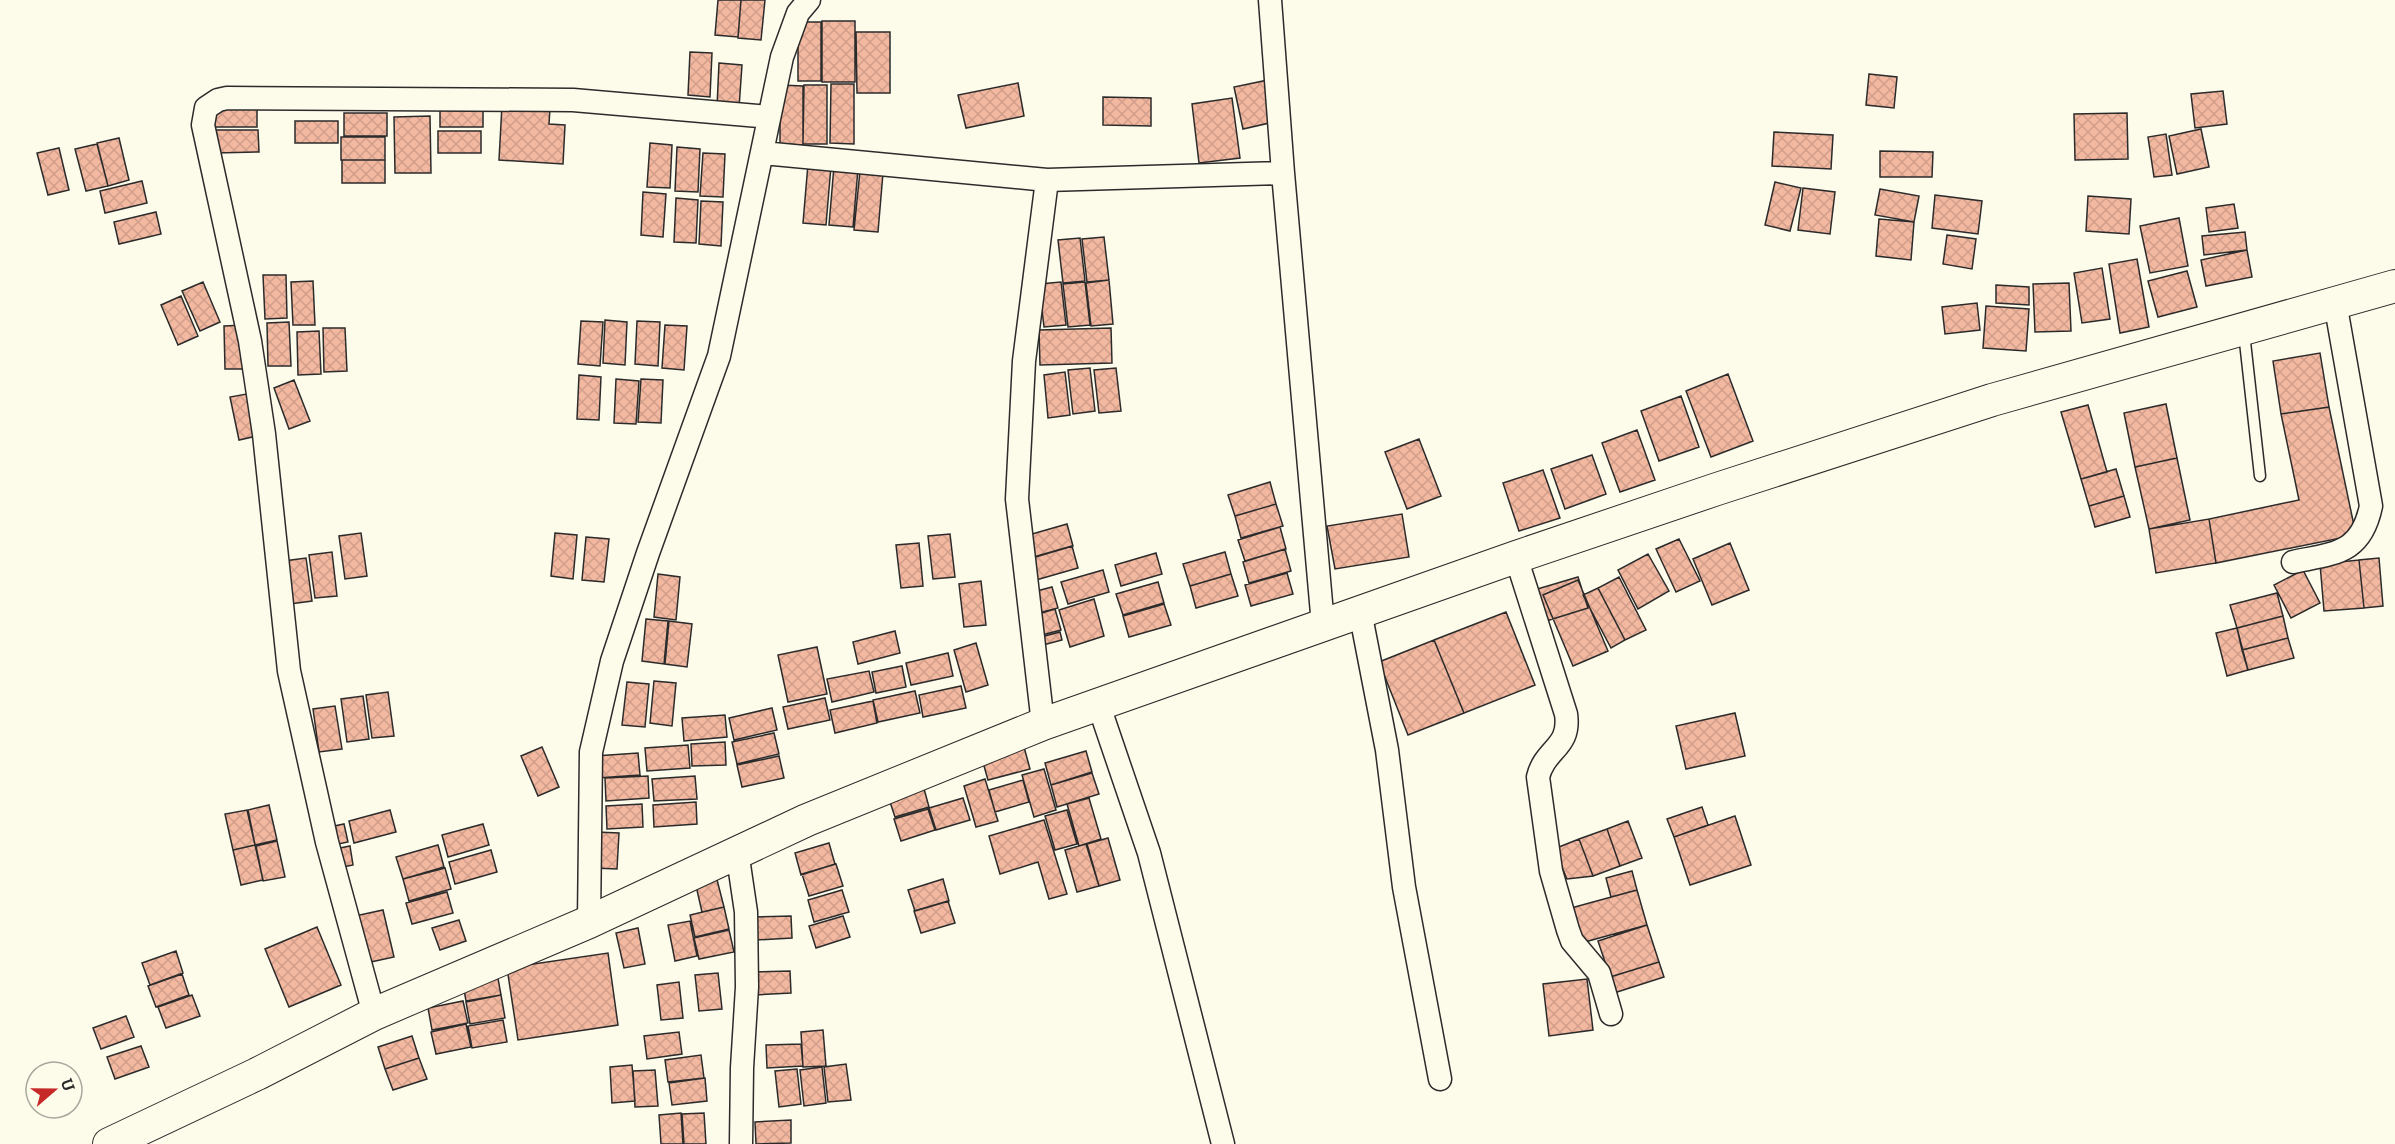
<svg xmlns="http://www.w3.org/2000/svg" width="2395" height="1144" font-family="Bitter,serif">
	<defs>
		<pattern id="building-cross-hatch" width="8" height="8" patternUnits="userSpaceOnUse" patternTransform="scale(1.5)"><rect width="8" height="8" fill="#f2b8a0"/><path d="M0 0l8 8M0 8l8-8" fill="none" stroke="#d09e8a"/></pattern>
	</defs>
	<rect width="100%" height="100%" fill="#fdfbea"/>
	<path fill="url(#building-cross-hatch)" stroke="#2b2b2b" stroke-width="1.5" d="M718,0H741L738,37L715,35Z
		M741,0H765L761,40L738,38Z
		M822,21H855V82H822Z
		M798,22H821V81H798Z
		M856,32H890V93H857Z
		M690,52L712,53L710,97L688,95Z
		M719,63L742,65L739,108L717,107Z
		M1869,74L1897,77L1894,108L1866,105Z
		M1268,80L1278,121L1243,129L1234,87Z
		M1018,83L1024,116L966,128L958,95Z
		M831,84H854V144L830,143Z
		M780,85L803,86V145L780,144Z
		M804,85H827V144H803Z
		M2223,91L2227,124L2195,128L2191,94Z
		M1103,97L1151,98V126L1103,125Z
		M1232,98L1240,158L1199,163L1192,104Z
		M214,105H257V127H214Z
		M440,105H483V127H440Z
		M502,105L550,108L549,124L565,125L563,164L499,160Z
		M344,113H387V136H344Z
		M2127,113L2128,159L2075,160L2074,114Z
		M430,116L431,173H395L394,117Z
		M295,121H338V143H295Z
		M2201,129L2209,167L2177,174L2169,136Z
		M215,130H258L259,152L216,153Z
		M438,131H481V153H438Z
		M1774,132L1833,135L1831,169L1772,166Z
		M2166,134L2172,175L2154,177L2148,137Z
		M341,137H385V160H341Z
		M119,138L129,180L108,186L97,143Z
		M650,143L672,145L670,188L647,187Z
		M97,144L108,186L86,191L75,149Z
		M677,147L700,149L698,192L675,191Z
		M59,148L69,190L48,195L37,153Z
		M1880,151L1933,152L1932,177H1880Z
		M703,153L725,154L723,197L700,196Z
		M342,160H385V183H342Z
		M808,164L831,166L826,225L803,223Z
		M834,166L858,169L853,227L829,225Z
		M860,171L883,173L878,232L854,230Z
		M142,181L147,203L105,213L100,191Z
		M1775,182L1801,188L1790,231L1765,225Z
		M1803,188L1835,192L1830,234L1798,230Z
		M1880,189L1919,196L1914,222L1875,215Z
		M643,192L666,194L663,237L641,235Z
		M1935,195L1982,201L1978,234L1932,228Z
		M2088,196L2131,199L2129,234L2086,231Z
		M676,198L698,200L696,243L674,242Z
		M701,201L723,202L721,246L699,244Z
		M2234,204L2238,228L2209,232L2206,208Z
		M156,212L161,234L119,244L114,222Z
		M2179,218L2188,266L2150,273L2140,226Z
		M1879,219L1914,222L1911,260L1876,256Z
		M2245,232L2247,250L2204,255L2202,236Z
		M1947,235L1976,239L1972,269L1943,264Z
		M1104,237L1109,280L1087,282L1082,239Z
		M1080,238L1085,281L1063,283L1058,240Z
		M2247,250L2252,277L2206,286L2201,260Z
		M2137,259L2149,327L2120,333L2109,264Z
		M2102,268L2110,319L2082,323L2074,273Z
		M2187,271L2197,307L2158,317L2148,281Z
		M263,275H286L287,318L265,319Z
		M1109,280L1113,324L1091,326L1086,283Z
		M313,281L315,325H293L291,282Z
		M203,282L220,322L200,331L182,291Z
		M1061,282L1066,325L1044,327L1039,284Z
		M1085,282L1090,325L1068,327L1063,284Z
		M2069,283L2071,331L2035,332L2033,284Z
		M1996,285L2029,287V305L1996,303Z
		M181,296L198,336L178,345L161,305Z
		M1977,303L1980,330L1945,334L1942,307Z
		M1986,306L2029,309L2026,351L1983,348Z
		M605,320L627,322L625,365L603,363Z
		M581,321L603,322L600,366L578,364Z
		M637,321L660,322L658,366L635,364Z
		M289,322L291,366H268L267,323Z
		M246,325L248,369H225L224,326Z
		M665,325L687,326L684,370L662,368Z
		M323,328H345L347,371L324,372Z
		M1111,328L1112,363L1040,365L1039,330Z
		M319,331L321,374L298,375L297,332Z
		M2320,353L2329,407L2281,414L2273,361Z
		M1090,368L1095,411L1073,414L1068,370Z
		M1116,368L1121,411L1099,413L1094,370Z
		M1065,372L1070,415L1048,418L1044,375Z
		M1728,374L1753,441L1711,457L1686,391Z
		M579,375L601,377L599,420L577,419Z
		M616,379L639,381L636,424L614,423Z
		M641,379L663,380L661,423L638,422Z
		M294,380L310,421L289,429L274,388Z
		M252,393L261,435L239,440L230,397Z
		M1681,396L1699,447L1659,461L1641,411Z
		M2166,404L2177,458L2135,467L2124,413Z
		M2088,405L2107,472L2081,479L2061,412Z
		M2329,407L2356,535L2216,563L2209,519L2299,500L2281,414Z
		M1637,430L1655,480L1620,492L1602,443Z
		M1419,439L1441,496L1407,509L1385,452Z
		M1592,455L1606,494L1565,509L1551,469Z
		M2177,458L2190,520L2149,529L2135,467Z
		M2116,469L2124,496L2089,506L2081,479Z
		M1543,470L1560,518L1519,531L1503,483Z
		M1270,482L1276,504L1235,516L1228,495Z
		M2124,496L2130,517L2095,527L2089,506Z
		M1276,504L1283,526L1241,538L1235,516Z
		M1402,514L1409,557L1335,569L1327,526Z
		M2209,519L2216,563L2156,573L2149,529Z
		M1067,524L1073,546L1032,558L1025,536Z
		M1280,527L1286,549L1245,561L1238,540Z
		M361,533L367,576L345,579L339,536Z
		M555,533L577,535L573,579L551,576Z
		M950,534L955,577L933,579L928,536Z
		M586,537L609,539L604,582L582,580Z
		M1679,539L1700,581L1676,592L1656,549Z
		M919,543L923,586L901,588L896,545Z
		M1730,543L1749,590L1712,605L1693,559Z
		M1072,546L1078,568L1036,580L1030,558Z
		M1285,549L1291,571L1249,583L1243,562Z
		M332,552L337,596L315,598L309,555Z
		M1225,552L1231,574L1190,586L1183,564Z
		M1156,553L1162,574L1121,586L1115,565Z
		M1648,554L1669,591L1638,609L1618,570Z
		M306,558L312,601L290,604L284,561Z
		M2379,558L2383,606L2364,608L2359,560Z
		M2359,560L2364,608L2324,611L2320,564Z
		M1103,570L1109,592L1068,604L1061,582Z
		M2303,570L2320,603L2291,618L2274,585Z
		M1287,573L1293,594L1251,606L1245,585Z
		M658,574L680,577L676,620L654,617Z
		M1231,574L1238,596L1196,608L1190,586Z
		M1578,577L1588,608L1543,622L1534,590Z
		M1619,577L1646,630L1625,640L1598,588Z
		M1578,580L1608,651L1573,666L1543,595Z
		M981,581L986,625L964,627L959,584Z
		M1158,582L1164,603L1123,615L1116,594Z
		M1052,587L1058,608L1035,614L1029,593Z
		M1598,588L1625,640L1611,648L1583,595Z
		M2277,593L2283,616L2237,628L2230,605Z
		M1094,599L1104,636L1070,647L1059,610Z
		M1164,604L1171,625L1129,637L1123,616Z
		M1055,609L1061,630L1038,636L1032,616Z
		M1506,612L1535,685L1464,713L1434,640Z
		M2283,616L2288,638L2242,650L2237,628Z
		M646,619L668,621L664,664L642,661Z
		M669,621L692,624L687,667L665,664Z
		M2237,628L2248,670L2227,676L2216,633Z
		M895,631L900,653L858,664L853,642Z
		M1060,632L1062,640L1039,646L1037,638Z
		M2288,638L2294,658L2248,670L2242,650Z
		M1434,640L1464,713L1408,735L1379,662Z
		M976,643L988,685L966,692L954,650Z
		M817,647L827,694L788,702L778,655Z
		M948,653L953,676L911,685L906,663Z
		M902,666L906,687L876,693L872,672Z
		M869,671L874,692L832,702L827,679Z
		M654,681L676,683L672,726L650,723Z
		M627,682L649,684L645,727L622,725Z
		M961,686L966,708L923,717L919,695Z
		M915,691L920,713L878,722L873,700Z
		M388,692L394,736L372,738L366,695Z
		M363,696L369,739L347,742L341,699Z
		M825,698L830,720L788,729L783,707Z
		M873,701L877,723L835,733L830,710Z
		M335,706L342,749L319,752L313,709Z
		M772,708L777,730L734,740L729,718Z
		M1735,713L1745,756L1686,769L1676,726Z
		M725,715L727,737L684,741L682,718Z
		M774,733L779,754L737,764L732,742Z
		M725,742L726,765L692,766L691,744Z
		M688,745L690,768L647,771L645,748Z
		M542,747L559,787L538,796L521,756Z
		M1024,747L1030,769L988,780L982,759Z
		M1086,751L1092,772L1051,785L1045,763Z
		M638,753L640,775L597,778L595,756Z
		M779,756L784,778L742,787L737,765Z
		M1044,769L1056,810L1034,817L1022,775Z
		M1092,773L1099,794L1057,807L1051,785Z
		M648,776L649,798L606,801L605,778Z
		M695,776L697,799L654,801L652,779Z
		M985,779L998,821L976,827L964,786Z
		M1023,780L1029,802L995,812L989,790Z
		M923,785L929,807L895,817L888,796Z
		M963,798L970,820L936,830L929,808Z
		M1089,798L1101,839L1079,846L1067,804Z
		M696,802L697,824L654,827L653,805Z
		M642,804L643,827L607,829L606,806Z
		M269,805L277,840L255,845L248,810Z
		M1702,807L1708,825L1674,837L1667,819Z
		M928,809L935,830L901,841L894,819Z
		M247,810L255,845L233,850L225,814Z
		M390,810L396,832L354,843L349,821Z
		M1067,810L1077,844L1055,850L1045,816Z
		M1735,816L1751,865L1690,885L1674,837Z
		M1044,820L1067,894L1049,899L1038,862L1000,874L989,836Z
		M1628,821L1642,858L1620,866L1607,829Z
		M344,824L348,842L333,845L329,827Z
		M483,824L489,845L448,857L442,835Z
		M1607,829L1620,866L1593,876L1579,839Z
		M596,832L619,833L617,869L594,868Z
		M1108,838L1120,880L1099,886L1087,844Z
		M1579,839L1593,876L1567,879L1554,849Z
		M277,841L285,877L263,881L256,846Z
		M829,843L835,864L801,875L795,853Z
		M1086,844L1099,886L1077,892L1065,850Z
		M255,845L263,880L241,885L233,850Z
		M438,845L444,867L403,879L396,857Z
		M350,846L353,865L338,868L335,849Z
		M491,850L497,872L455,884L449,862Z
		M836,864L843,886L809,896L802,874Z
		M445,868L451,889L409,901L403,879Z
		M1632,871L1637,890L1611,897L1606,878Z
		M715,872L724,907L702,912L694,877Z
		M943,879L949,901L915,911L908,890Z
		M842,890L849,912L814,922L808,900Z
		M1637,890L1647,925L1581,943L1571,908Z
		M447,892L453,913L412,924L406,903Z
		M948,901L955,923L921,933L914,911Z
		M724,907L729,929L695,937L690,915Z
		M383,910L394,957L366,963L355,916Z
		M791,916L792,938L756,940L755,917Z
		M843,916L850,937L816,948L809,926Z
		M459,920L466,941L440,950L432,928Z
		M690,921L697,956L675,961L668,925Z
		M1647,925L1659,962L1610,977L1598,941Z
		M317,927L341,985L289,1007L265,949Z
		M638,928L645,964L624,968L616,933Z
		M729,930L734,952L699,959L694,938Z
		M176,951L183,973L150,985L142,963Z
		M608,953L618,1025L518,1040L507,968Z
		M1659,962L1664,977L1614,993L1610,977Z
		M790,971L791,993L755,995L754,972Z
		M497,973L501,995L466,1001L462,979Z
		M718,973L722,1009L699,1011L695,975Z
		M182,974L189,995L156,1007L148,986Z
		M1587,979L1593,1030L1549,1036L1543,984Z
		M679,982L683,1018L661,1020L657,985Z
		M192,995L200,1016L166,1028L158,1007Z
		M501,995L505,1018L470,1024L466,1002Z
		M463,1001L468,1023L432,1030L428,1008Z
		M126,1016L134,1037L101,1049L93,1028Z
		M503,1020L507,1042L472,1048L468,1026Z
		M466,1024L471,1047L436,1054L431,1032Z
		M823,1030L826,1066L803,1067L801,1032Z
		M679,1032L682,1054L647,1059L644,1036Z
		M412,1036L419,1058L385,1069L378,1047Z
		M801,1044L803,1066L767,1068L766,1045Z
		M141,1046L149,1067L115,1079L107,1057Z
		M701,1055L704,1078L668,1082L665,1060Z
		M419,1058L427,1079L393,1090L385,1069Z
		M846,1064L851,1100L828,1102L824,1067Z
		M632,1065L635,1101L612,1103L610,1067Z
		M822,1067L826,1103L804,1106L800,1070Z
		M797,1069L801,1104L779,1107L775,1071Z
		M655,1070L658,1106L635,1107L633,1071Z
		M705,1078L707,1101L672,1105L669,1083Z
		M681,1113L683,1144H661L659,1115Z
		M704,1113L706,1144H684L682,1114Z
		M791,1120V1143L756,1144L755,1122Z"/>
	<g fill="none" stroke-linecap="round" stroke-linejoin="round">
		<defs>
			<path id="lane" d="M2244,333L2260,476"/>
			<path id="street" d="M1270,0L1283,173L1323,625
				M762,153L1047,180L1283,173
				M1516,557L1566,714C1571,748 1545,748 1538,777L1551,871L1568,930L1572,941L1599,973L1611,1014
				M2293,562C2335,553 2361,554 2371,506L2335,302
				M1360,611L1387,750L1404,887L1440,1079
				M1099,706L1149,853L1223,1144
				M1043,724L1017,499L1024,361L1047,180
				M737,851L746,912L747,987L742,1068L741,1144
				M589,922L591,752L612,661L648,553L719,356L782,57L798,13L809,0
				M374,1014L327,842L289,671L264,434L250,341L203,125L206,108L218,100L227,98L573,100L769,117"/>
			<path id="secondary" d="M109,1144L257,1074L374,1014L589,922L807,820L1043,724L1516,557L1717,489L1992,400L2395,286"/>
		</defs>
		<use href="#lane" stroke="#2b2b2b" stroke-width="13"/>
		<use href="#street" stroke="#2b2b2b" stroke-width="25"/>
		<use href="#secondary" stroke="#2b2b2b" stroke-width="34"/>
		<use href="#lane" stroke="#fdfbea" stroke-width="10"/>
		<use href="#street" stroke="#fdfbea" stroke-width="22"/>
		<use href="#secondary" stroke="#fdfbea" stroke-width="32"/>
	</g>
	<g transform="translate(54 1090) rotate(70)"><circle r="28" fill="#fdfbea" stroke="#a9a89e" stroke-width="1.5"/>
	<path d="M0-4.5L10 22L0 15L-10 22Z" fill="#c62828"/>
	<text y="-9" font-size="16" font-weight="bold" text-anchor="middle" fill="#2b2b2b">U</text>
	</g>
</svg>
